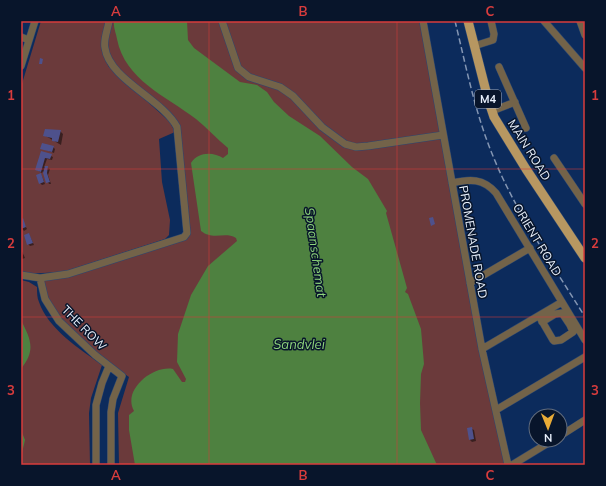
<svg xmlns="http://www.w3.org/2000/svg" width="606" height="486" font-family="Mulish,sans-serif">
	<rect width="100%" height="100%" fill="#0c2b5c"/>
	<path fill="#6b3a3b" d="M41,21H106C103,38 100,51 109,67L170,122L175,132L159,139L162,182L170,220L169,235L165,239L63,272L21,274V87Z
		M111,21H423L452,183L508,465H119L118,413L129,377C101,357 66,331 48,302C44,296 43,286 42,279L186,238L178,129L127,79L105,50Z
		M21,280L29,282L37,287C37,292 37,298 39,302C48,329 80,349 102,365L91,398L89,413L90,465H21Z"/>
	<path fill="#4e8140" d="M114,21H187L188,40L194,48L240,82L257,85L267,92L274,102L289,116L320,136L352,167L368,179L387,211L386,213L407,288L405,292L408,294L421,329L424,364L421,374L420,403L421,430L437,465H135L129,430V415L134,411C122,390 153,365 173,369L182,382H185L186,379L177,362L178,334L191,295L208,266L237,241L236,238C224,231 214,241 201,231L191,163C198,151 214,152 223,158L228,154V148C217,139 207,128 196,119C166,96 125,80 117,39C116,33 113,27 114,21Z
		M21,320C31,340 36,350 21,369Z
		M21,430L25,440L21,457Z"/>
	<path fill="#0007" d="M60,131L63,134L61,145L44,135Z
		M53,147L55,149L54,153L41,148Z
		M42,152L53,157L52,160L47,159L44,167L50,169L48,175L51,184H49L43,171L42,173L37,170Z
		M41,174L45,184L42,185L40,183Z
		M22,219L27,229L24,231L21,227Z
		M29,234L34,245L30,246L28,244Z
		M21,249L25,258L22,259H21Z
		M468,429H472L474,430L476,441L472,442L470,440Z"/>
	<path fill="#4e518c" d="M40,58L43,59L42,64H39Z
		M45,129L61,130L58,142L52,141V138L43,136Z
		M42,143L54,146L52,152L40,149Z
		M41,151L52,154L50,159L45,158L41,172L35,170Z
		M45,166H48L47,173L50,182L46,183L43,173Z
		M41,173L44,182L39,184L36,175Z
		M433,217L435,224L431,226L429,218Z
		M23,218L26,227L21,229V219Z
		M29,233L33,243L27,245L24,235Z
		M472,427L474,439L469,440L467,428Z"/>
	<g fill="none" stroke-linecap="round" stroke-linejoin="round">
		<defs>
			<path id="minor" d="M222,21L238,68L249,77L280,87L293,96L322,127L345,144L356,147L368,146L443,135
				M423,21L482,349L508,465
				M544,21L585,68
				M580,21L585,35
				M21,37L29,40
				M474,46L493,40L494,34L491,21
				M21,66L35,21
				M499,67L526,128
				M492,111L515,102
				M554,158L585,204
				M452,183C470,179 483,178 496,193L585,340
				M21,275L40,278L68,274L184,237L187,233L177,127C162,99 109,79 105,48C103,40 108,29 109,21
				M40,278L45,299L59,321L95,355L122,376L113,399L111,412V465
				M470,283L530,248
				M539,316L553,340L554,341L561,340L573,332L570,325L562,313L555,314L542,322
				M482,349L562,302
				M496,410L585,357
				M560,436L585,420
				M96,465V405L102,383L109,366
				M512,465L553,440"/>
			<path id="major" d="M468,21L488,99L494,117L526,169L585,258"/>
		</defs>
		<use href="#minor" stroke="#2b4772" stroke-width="8"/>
		<use href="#major" stroke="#2b4772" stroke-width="10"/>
		<use href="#minor" stroke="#736349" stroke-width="7"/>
		<use href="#major" stroke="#b79761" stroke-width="9"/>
		<path stroke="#8496b3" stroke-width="1.5" stroke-dasharray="6 3" stroke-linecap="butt" d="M455,21C466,66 475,113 493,156C516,213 553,265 585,317"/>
	</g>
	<path fill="none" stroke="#d83c3d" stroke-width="1" stroke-opacity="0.55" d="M209,21V465M397,21V465M21,169H585M21,317H585"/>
	<g text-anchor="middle" stroke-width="3" stroke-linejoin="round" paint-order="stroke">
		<rect fill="#08152b" stroke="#a5aebd" stroke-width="1" x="475" y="90" width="26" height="18" rx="3"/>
		<g font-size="11" font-weight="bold" fill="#e8f0fc">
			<text x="488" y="103">M4</text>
		</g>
		<g font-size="12" fill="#e8f0fc" stroke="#08152b">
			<text transform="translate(529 150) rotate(58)" y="4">MAIN ROAD</text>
			<text transform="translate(537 240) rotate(59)" y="4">ORIENT ROAD</text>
			<text transform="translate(473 242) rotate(80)" y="4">PROMENADE ROAD</text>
			<text transform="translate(84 328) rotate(45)" y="4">THE ROW</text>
		</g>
		<g font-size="13" font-style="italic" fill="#8ed57b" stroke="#08152b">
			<text transform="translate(316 252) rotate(82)" y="5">Spaanschemat</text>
			<text x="299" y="349">Sandvlei</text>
		</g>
	</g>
	<rect width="606" height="486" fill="none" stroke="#08152b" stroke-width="44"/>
	<g transform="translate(548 428) rotate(179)"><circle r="19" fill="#08152b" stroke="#626d7f"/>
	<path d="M0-3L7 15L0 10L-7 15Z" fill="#e8ab37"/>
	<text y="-6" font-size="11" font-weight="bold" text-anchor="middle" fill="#e8f0fc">N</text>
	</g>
	<rect x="22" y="22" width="562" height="442" fill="none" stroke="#d83c3d" stroke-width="1.5"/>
	<g font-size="13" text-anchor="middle" font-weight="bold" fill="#d83c3d">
		<text x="116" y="16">A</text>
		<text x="303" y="16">B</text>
		<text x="490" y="16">C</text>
		<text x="11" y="100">1</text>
		<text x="595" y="100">1</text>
		<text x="11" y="248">2</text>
		<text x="595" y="248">2</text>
		<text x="11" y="395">3</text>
		<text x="595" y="395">3</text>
		<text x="116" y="480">A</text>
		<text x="303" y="480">B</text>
		<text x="490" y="480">C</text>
	</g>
</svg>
